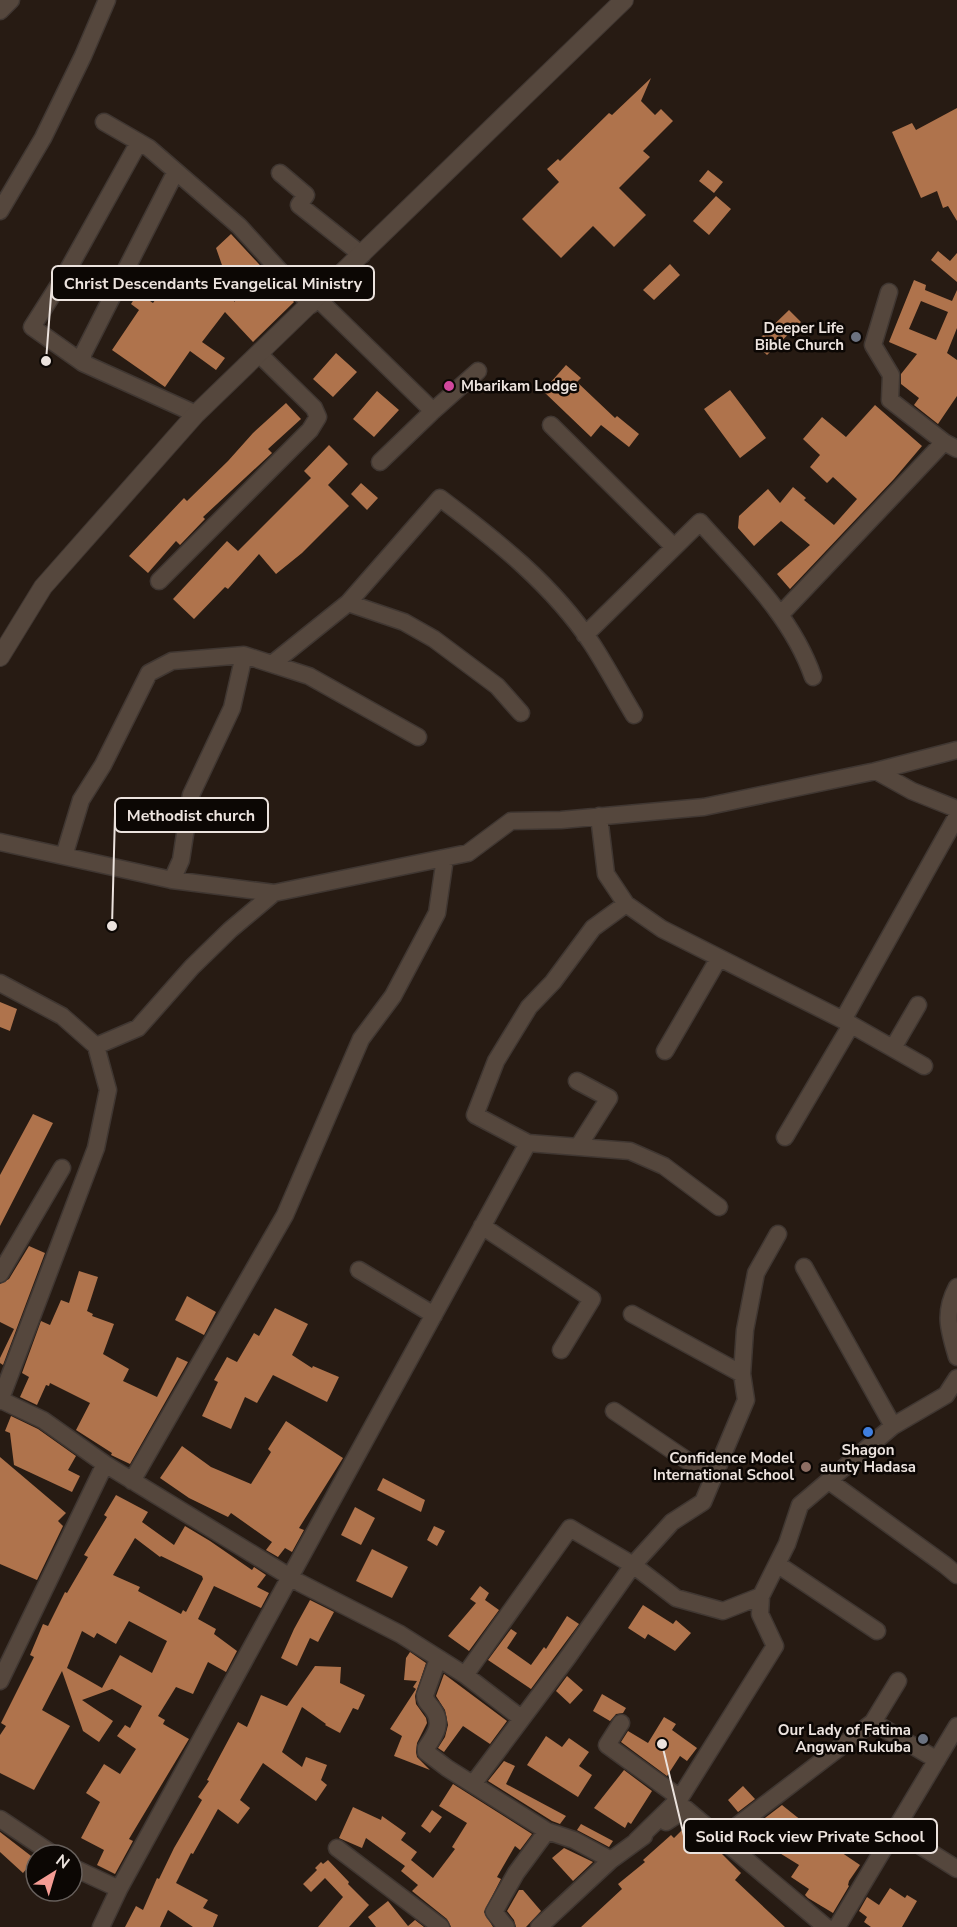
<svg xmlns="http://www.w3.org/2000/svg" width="957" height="1927" font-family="'Nunito Sans',sans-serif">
	<rect width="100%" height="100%" fill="#271b13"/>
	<path fill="#af734c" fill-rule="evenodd" d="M651,78L641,101L655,115L661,109L673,121L643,151L650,157L619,188L646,215L614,247L593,226L561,258L522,219L559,182L547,169L558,159L560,161L609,113L612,115Z
		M957,108V221L948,206L943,208L937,191L921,198L892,132L912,123L916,130Z
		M708,170L723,182L714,193L699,181Z
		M716,196L731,209L709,235L693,221Z
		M231,234L294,302L253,342L225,312L202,342L225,358L216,370L190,351L165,387L112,350L139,310L131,304L138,293L153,303L168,282L193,299L209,280L235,302L216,248Z
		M938,251L950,261L957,253V282L931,260Z
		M670,264L680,275L654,300L643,290Z
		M914,280L926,285L925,290L952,301L957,290V328L947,353L957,360V396L938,424L914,405L919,398L901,384V374L917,354L889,342ZM921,301L948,312L936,340L909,329Z
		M789,310L801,322L767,355L755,343Z
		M336,353L357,372L333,397L313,379Z
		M566,365L581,378L577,382L615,418L617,416L639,434L629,447L601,425L591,437L543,391Z
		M730,390L766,438L740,458L704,409Z
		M377,391L399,410L374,437L353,419Z
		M286,403L301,419L268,449L272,453L203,517L205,519L180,545L176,541L148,573L129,556L184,498L187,501L228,461L253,433Z
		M875,405L922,446L894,479L790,589L777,574L810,545L781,521L754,546L738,528L739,516L768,489L780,503L793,487L806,498L804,500L834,525L857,499L833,477L827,483L810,467L820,455L803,439L822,417L846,437Z
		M329,445L348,464L328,485L349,506L302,553L276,574L259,554L228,589L225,587L194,619L173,599L227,541L238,551L311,478L304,471Z
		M361,483L378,498L367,510L351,494Z
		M0,1002L17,1009L10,1031L0,1027Z
		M33,1114L53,1123L0,1226V1175Z
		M29,1246L45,1253L3,1365L0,1363V1358L14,1329L0,1322V1284L9,1279Z
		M79,1271L98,1277L87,1311L93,1314L92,1316L114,1324L103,1354L129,1369L123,1381L157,1397L177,1357L188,1362L130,1464L111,1455L112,1453L76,1430L90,1403L50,1383L49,1386L46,1385L37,1405L20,1397L29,1377L22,1373L41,1321L50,1325L61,1300L69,1303Z
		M187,1296L216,1312L204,1335L175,1320Z
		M275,1308L308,1324L292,1355L312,1368L313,1366L339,1377L327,1402L273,1375L257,1403L245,1397L231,1429L202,1416L218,1382L214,1380L227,1357L237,1362L254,1333L259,1336Z
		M11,1416L38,1429L76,1456L68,1470L80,1476L72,1492L14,1465L10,1433L5,1431Z
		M286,1421L343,1458L299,1528L304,1530L292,1552L285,1548L278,1557L266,1550L272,1542L231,1513L228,1517L189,1498L160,1478L182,1446L211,1467L251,1484L271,1452L268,1449Z
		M0,1457L66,1513L58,1521L63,1526L37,1580L0,1564Z
		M383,1478L425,1500L421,1512L377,1490Z
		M116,1495L148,1512L142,1522L174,1545L185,1526L210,1541L252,1570L254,1567L266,1575L257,1587L269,1593L261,1608L214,1586L198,1619L216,1629L214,1634L237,1651L226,1672L208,1662L193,1694L176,1687L158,1716L165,1720L163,1724L189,1739L129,1839L133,1841L115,1874L97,1865L104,1850L81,1838L100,1802L86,1793L104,1764L120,1774L136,1749L117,1736L125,1725L130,1728L142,1706L112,1689L82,1700L113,1721L99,1742L83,1731L62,1671L42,1710L70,1726L34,1790L0,1773V1735L6,1726L1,1723L34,1657L30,1655L43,1624L48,1626L65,1592L67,1593L88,1557L84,1555L107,1517L104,1515ZM135,1538L160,1557L161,1556L202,1576L203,1579L186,1612L183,1610L181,1614L138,1591L140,1587L113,1575ZM129,1621L167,1641L152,1673L120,1655L102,1688L67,1668L82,1631L94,1638L97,1633L116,1644Z
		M355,1507L375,1518L361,1545L341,1535Z
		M434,1526L445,1531L437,1546L427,1540Z
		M372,1549L408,1567L392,1598L356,1581Z
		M480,1586L489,1593L485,1600L499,1610L469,1651L448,1636L476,1603L470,1599Z
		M310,1600L334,1612L318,1642L310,1638L297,1666L281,1658L294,1629Z
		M643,1605L673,1624L676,1620L691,1633L675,1651L648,1634L645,1639L628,1628Z
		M567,1616L579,1624L531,1689L488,1660L511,1629L517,1633L507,1648L531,1665L544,1647L546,1649Z
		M410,1652L426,1663L415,1696L416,1704L426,1718L427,1723L417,1743L416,1752L417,1757L430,1770L394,1756L402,1736L390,1729L416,1689L413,1687L417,1681L404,1680L406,1658Z
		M315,1666L341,1667L340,1683L365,1695L358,1710L353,1708L340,1733L325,1725L326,1724L302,1707L282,1752L302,1767L306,1757L327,1765L321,1780L327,1785L316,1801L263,1763L240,1800L250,1808L238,1824L218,1809L193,1854L191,1853L176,1883L208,1900L203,1908L218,1915L213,1927H193L168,1910L160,1927H125L136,1906L143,1910L157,1878L159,1879L174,1848L202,1800L198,1797L209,1781L207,1780L238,1722L247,1727L261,1695L287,1706Z
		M444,1674L507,1721L490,1744L463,1726L444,1752L438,1748L445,1737L448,1725L445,1710L436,1696Z
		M567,1676L583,1690L570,1704L556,1691Z
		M602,1694L626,1708L623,1713L616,1714L610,1721L593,1711Z
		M664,1717L676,1724L672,1730L697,1748L687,1761L680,1756L667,1776L621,1742L628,1731L648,1743Z
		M546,1736L562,1747L569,1738L589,1752L579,1766L592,1775L578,1797L527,1765Z
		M504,1761L515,1766L506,1784L566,1816L560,1824L552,1821L488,1781Z
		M624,1770L652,1791L631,1824L628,1822L625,1828L594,1808Z
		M453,1784L532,1834L520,1850L515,1846L497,1877L501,1879L484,1912L493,1927H451L447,1919L412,1891L418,1885L401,1871L405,1866L366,1838L362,1848L339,1838L353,1807L381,1820L382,1816L406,1833L401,1840L417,1852L411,1860L433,1878L455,1849L452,1847L467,1823L439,1806Z
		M743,1786L755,1799L738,1812L728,1800Z
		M782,1805L797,1817L819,1832L817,1836L860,1865L849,1881L848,1885L849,1886L833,1913L808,1898L805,1895L809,1889L791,1877L799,1865L765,1844L762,1846L748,1831Z
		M432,1810L442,1817L430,1833L421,1826Z
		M581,1824L613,1841L609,1847L577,1830Z
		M688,1824L715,1847L741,1873L735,1880L785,1927H581L622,1889L618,1884L645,1862L643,1860L671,1835L674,1838Z
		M0,1832L35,1859L23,1873L0,1852Z
		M564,1848L593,1862L573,1881L552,1858Z
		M328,1860L349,1882L348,1884L369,1905L349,1927H318L343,1897L325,1878L311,1892L303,1884L317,1870L315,1868L321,1862L323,1864Z
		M890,1888L905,1898L907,1895L917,1901L902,1927H871L864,1922L867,1917L859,1911L867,1897L879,1905Z
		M519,1890H523L541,1911L526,1927H516L514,1920L507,1911Z
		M388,1901L408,1926L415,1920L424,1927H376L368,1917Z"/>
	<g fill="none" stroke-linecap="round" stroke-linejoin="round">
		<defs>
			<path id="minor" d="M0,11L11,0
				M104,122L149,148L239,226L311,305
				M175,173L83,354V363L196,414
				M280,173L306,195L299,205L362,255
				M0,211L43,138L83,56L107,0
				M889,292L873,345L891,375L890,400L944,442L957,449
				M317,298L433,411
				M83,363L32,327L65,275L139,142
				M551,425L674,547
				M380,462L433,411L478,371
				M159,581L310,430L318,417L314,408L259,354
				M348,603L404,622L434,639L497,686L521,713
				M780,615L944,442
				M585,635L700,522C742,569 792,616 813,677
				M272,664L348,603L440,498C496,540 553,585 592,644C607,667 620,692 634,715
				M876,771L912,791L957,809
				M599,816L606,874L626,904L662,929L843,1020L924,1066
				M0,842L172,880L274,893L468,853L511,821L561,820L704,807L876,771L957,750
				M64,856L81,800L103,765L149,673L172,661L244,655L309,676L418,737
				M172,880L181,860L191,795L232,708L244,655
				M0,983L62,1016L96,1046L108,1090L96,1148L0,1401
				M843,1020L957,816
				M96,1046L138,1028L192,967L230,930L274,893
				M893,1048L918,1005
				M665,1051L719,958
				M577,1081L609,1098L578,1147
				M785,1137L851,1025
				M528,1143L475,1115L496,1061L529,1007L553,982L593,928L626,904
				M482,1226L592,1299L561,1350
				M804,1267L893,1426
				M359,1270L434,1315
				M0,1274L62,1168
				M957,1287C943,1313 949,1330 957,1357
				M632,1314L742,1374
				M1,1400L43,1420L105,1464L300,1583L400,1634L465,1675L521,1718
				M614,1411L713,1478
				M132,1481L285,1215L361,1039L393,996L437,913L445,858
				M829,1481L945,1565L957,1575
				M777,1564L877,1631
				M438,1659L425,1695C425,1701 428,1703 432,1708C444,1723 435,1735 426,1748V1752L447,1768L547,1831L574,1840L611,1860
				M465,1675L570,1528L633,1565L672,1522L703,1502L746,1400L742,1374L745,1330L756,1273L778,1234
				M0,1681L105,1464
				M873,1722L898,1681
				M621,1723L607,1745L680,1798
				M473,1784L568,1657L633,1565L676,1598L723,1611L761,1596
				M0,1819L54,1855
				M666,1822L686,1809L826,1927
				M895,1830L957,1869
				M721,1838L873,1722L937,1760
				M636,1841L680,1798L775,1646L760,1614L761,1596L787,1544L800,1505L893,1426L946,1395L957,1378
				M337,1848L441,1927
				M72,1867L119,1889
				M101,1927L119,1889L528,1143L630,1151L664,1166L719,1207
				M506,1927L494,1912L516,1873L547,1831
				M539,1927L611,1860L644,1836
				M837,1927L957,1726"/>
			<path id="tertiary" d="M0,657L43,587L196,414L624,0"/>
		</defs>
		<use href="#minor" stroke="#403732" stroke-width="19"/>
		<use href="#tertiary" stroke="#403732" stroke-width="20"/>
		<use href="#minor" stroke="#55473d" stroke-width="16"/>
		<use href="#tertiary" stroke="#55473d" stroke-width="18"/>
	</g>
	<g fill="#6b7280" stroke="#0c0704" stroke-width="2">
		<circle cx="856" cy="337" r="6"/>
		<circle cx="923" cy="1739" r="6"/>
	</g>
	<circle fill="#d1479c" stroke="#0c0704" stroke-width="2" cx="449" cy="386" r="6"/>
	<circle fill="#3f7fe0" stroke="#0c0704" stroke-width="2" cx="868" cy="1432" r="6"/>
	<circle fill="#8d6e63" stroke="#0c0704" stroke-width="2" cx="806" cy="1467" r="6"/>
	<g text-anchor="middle" stroke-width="5" stroke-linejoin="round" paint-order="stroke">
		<g font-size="15" font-weight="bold" fill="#ece3de" stroke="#0c0704" text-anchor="end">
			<text x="844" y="333">Deeper Life<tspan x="844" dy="17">Bible Church</tspan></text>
			<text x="461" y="391" text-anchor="start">Mbarikam Lodge</text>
			<text x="868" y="1455" text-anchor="middle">Shagon<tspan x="868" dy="17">aunty Hadasa</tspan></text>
			<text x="794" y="1463">Confidence Model<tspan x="794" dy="17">International School</tspan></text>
			<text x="911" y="1735">Our Lady of Fatima<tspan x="911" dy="17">Angwan Rukuba</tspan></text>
		</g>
	</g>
	<path fill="none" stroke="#ece3de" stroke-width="2" d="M46 361L52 283M112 926L115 815M662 1744L684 1836"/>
	<g fill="#ece3de" stroke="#0c0704" stroke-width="2">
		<circle cx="46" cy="361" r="6"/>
		<circle cx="112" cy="926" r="6"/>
		<circle cx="662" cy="1744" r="6"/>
	</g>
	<g fill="#0c0704" stroke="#ece3de" stroke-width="2">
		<rect x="52" y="266" width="322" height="34" rx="6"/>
		<rect x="115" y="798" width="153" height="34" rx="6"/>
		<rect x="684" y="1819" width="253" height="34" rx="6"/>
	</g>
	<g font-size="16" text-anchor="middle" font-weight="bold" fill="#ece3de">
		<text x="213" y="289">Christ Descendants Evangelical Ministry</text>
		<text x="191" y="821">Methodist church</text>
		<text x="810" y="1842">Solid Rock view Private School</text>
	</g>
	<g transform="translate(54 1873) rotate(37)"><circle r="28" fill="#0c0704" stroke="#665f5b" stroke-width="1.5"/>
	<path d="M0-4.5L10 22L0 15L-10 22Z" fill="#f59c94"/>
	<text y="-9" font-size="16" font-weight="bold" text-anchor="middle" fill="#ece3de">N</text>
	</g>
</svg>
